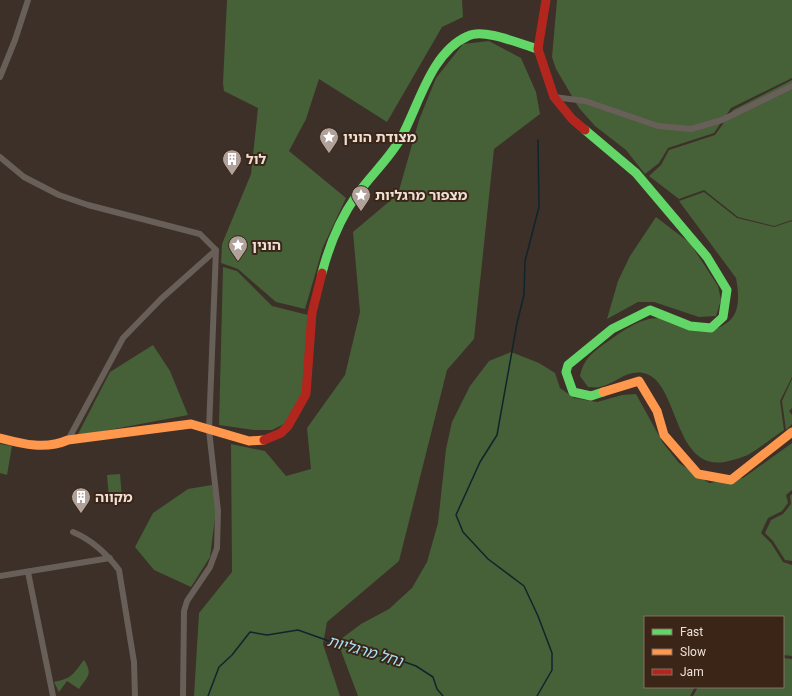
<svg xmlns="http://www.w3.org/2000/svg" width="792" height="696" font-family="Roboto,'Noto Sans Hebrew',sans-serif">
	<rect width="100%" height="100%" fill="#3c3029"/>
	<path fill="#466038" d="M227,0H462L463,17L442,27L387,122L319,79L306,119L289,151L346,198L323,247L305,309L276,302L238,269L221,263L222,244L251,174L258,108L224,91L223,83Z
		M557,0H792V78L731,108L714,133L668,148L659,163L645,174L626,150L595,126L579,108L556,69L552,57Z
		M489,41L521,58L536,92L540,114L494,149L474,339L447,370L399,561L327,622L323,644L340,696H194L199,613L232,572L231,444L265,451L286,476L311,469L307,428L345,375L360,312L353,232L398,194L419,120L436,78L463,44Z
		M792,80V220L774,226L738,217L704,190L679,199L649,176L661,165L669,150L715,135L733,110Z
		M704,192L737,218L774,227L792,221V377L780,401L784,430C773,437 763,446 751,453C745,457 736,459 729,461C672,476 680,379 643,373C626,370 615,384 600,387C596,388 592,387 588,387L580,376C583,359 594,351 607,342C623,331 639,318 659,318C678,319 697,328 716,328C719,328 722,326 725,324C741,315 739,294 736,278L679,201Z
		M656,217L690,243L718,286L721,300L716,316L699,317L654,302H638L607,319L618,281L630,256Z
		M223,267L237,271L272,306L308,315L302,399L284,424L272,430H254L219,425Z
		M153,345L170,371L188,415L77,436L110,372Z
		M511,352L539,363L555,373L560,388L574,398L597,402L622,395L636,394L663,443L679,463L709,483L743,478L792,443V490L786,495L788,503L782,511L768,518L761,533L771,543L783,562L792,565V656L783,655V617H645V687H695L690,696H358L340,648L341,639L361,624L389,609L412,588L427,562L438,523L446,449L452,422L470,386L489,361Z
		M792,379V408L789,411L792,415V424L786,430L782,401Z
		M0,444L12,446L7,475L0,473Z
		M120,474L122,498L109,499L107,475Z
		M212,485L216,510L210,557L191,587L154,570L135,547L153,513L188,489Z
		M792,494V561L785,560L773,541L765,533L771,520L783,514L791,504L790,496Z
		M783,658L792,659V696H693L698,687H783Z
		M84,660C93,674 88,676 79,689L67,681L59,692L54,682C73,678 73,674 84,660Z"/>
	<g fill="none" stroke-linecap="round" stroke-linejoin="round">
		<path stroke="#0f252c" stroke-width="1.5" d="M208,696L219,667L232,655L250,632L267,635L298,630L371,656H388L416,666L433,677L437,689L443,696
			M537,696L552,670V653L538,616L524,586L488,559L463,532L456,515L480,462L497,435L517,323L524,295L525,261L539,207L538,140"/>
		<path stroke="#685f59" stroke-width="6" d="M0,77L15,40L28,0
			M554,97L585,101L658,126L691,129L722,120L792,86
			M0,157L24,177L59,195L88,205L200,234L216,250L209,430L218,511L217,548L210,567L187,601L184,611L183,696
			M68,440L123,338L161,299L216,250
			M73,532C92,540 107,554 119,570L134,662L135,696
			M28,572L53,696
			M0,576L110,558"/>
		<path stroke="#63d668" stroke-width="9" d="M585,130L636,173L707,257L727,290L723,317L711,328L690,326L650,310L612,329L568,365L566,372L573,392L591,396L603,392
			M322,273C329,246 340,219 356,196C370,176 389,159 401,138C419,105 431,52 468,36C484,28 520,44 538,49"/>
		<path stroke="#ff974d" stroke-width="9" d="M603,392L639,381L657,411L664,435L698,474L731,480L792,432
			M0,438C23,444 45,450 68,440L191,424L249,441L264,440"/>
		<path stroke="#b3261e" stroke-width="9" d="M546,0L538,49L554,97L572,119L585,130
			M264,440L281,433L288,426L306,394L312,313L322,273"/>
	</g>
	<defs>
		<symbol id="sight-pin" viewBox="-11 -11 22 30"><path d="M0 17L-7.5 6A9.5 9.5 0 1 1 7.5 6Z" fill="#b0a29a" stroke="#3a2517"/><path d="M0-6L1.8-2.2L6-1.7L2.9 1.2L3.7 5.4L0 3.3L-3.7 5.4L-2.9 1.2L-6-1.7L-1.8-2.2Z" fill="#fff"/></symbol>
		<symbol id="building-pin" viewBox="-11 -11 22 30"><path d="M0 17L-7.5 6A9.5 9.5 0 1 1 7.5 6Z" fill="#b0a29a" stroke="#3a2517"/><path d="M-4-6H4V6H1V3H-1V6H-4ZM-2.5-4.3h1.7v1.8h-1.7ZM.8-4.3h1.7v1.8H.8ZM-2.5-1h1.7V.8h-1.7ZM.8-1h1.7V.8H.8Z" fill="#fff"/></symbol>
	</defs>
	<g fill-rule="evenodd">
		<use href="#sight-pin" x="318" y="126" width="22" height="30"/>
		<use href="#building-pin" x="221" y="148" width="22" height="30"/>
		<use href="#sight-pin" x="350" y="184" width="22" height="30"/>
		<use href="#sight-pin" x="227" y="234" width="22" height="30"/>
		<use href="#building-pin" x="70" y="486" width="22" height="30"/>
	</g>
	<g text-anchor="middle" stroke-width="4" stroke-linejoin="round" paint-order="stroke">
		<g font-size="14" font-weight="bold" fill="#eee0d7" stroke="#3a2517" text-anchor="start">
			<text x="343" y="142">מצודת הונין</text>
			<text x="246" y="164">לול</text>
			<text x="375" y="200">מצפור מרגליות</text>
			<text x="252" y="250">הונין</text>
			<text x="95" y="502">מקווה</text>
		</g>
		<g font-size="15" font-style="italic" fill="#a6e3fb" stroke="#3a2517">
			<text transform="translate(365 651) rotate(16)" y="5">נחל מרגליות</text>
		</g>
	</g>
	<rect x="644" y="616" width="140" height="72" fill="#3a2517" stroke="#827064"/>
	<rect x="652" y="629" width="20" height="6" fill="#63d668" stroke="#827064"/>
	<text x="680" y="636" font-size="12" fill="#eee0d7">Fast</text>
	<rect x="652" y="649" width="20" height="6" fill="#ff974d" stroke="#827064"/>
	<text x="680" y="656" font-size="12" fill="#eee0d7">Slow</text>
	<rect x="652" y="669" width="20" height="6" fill="#b3261e" stroke="#827064"/>
	<text x="680" y="676" font-size="12" fill="#eee0d7">Jam</text>
</svg>
